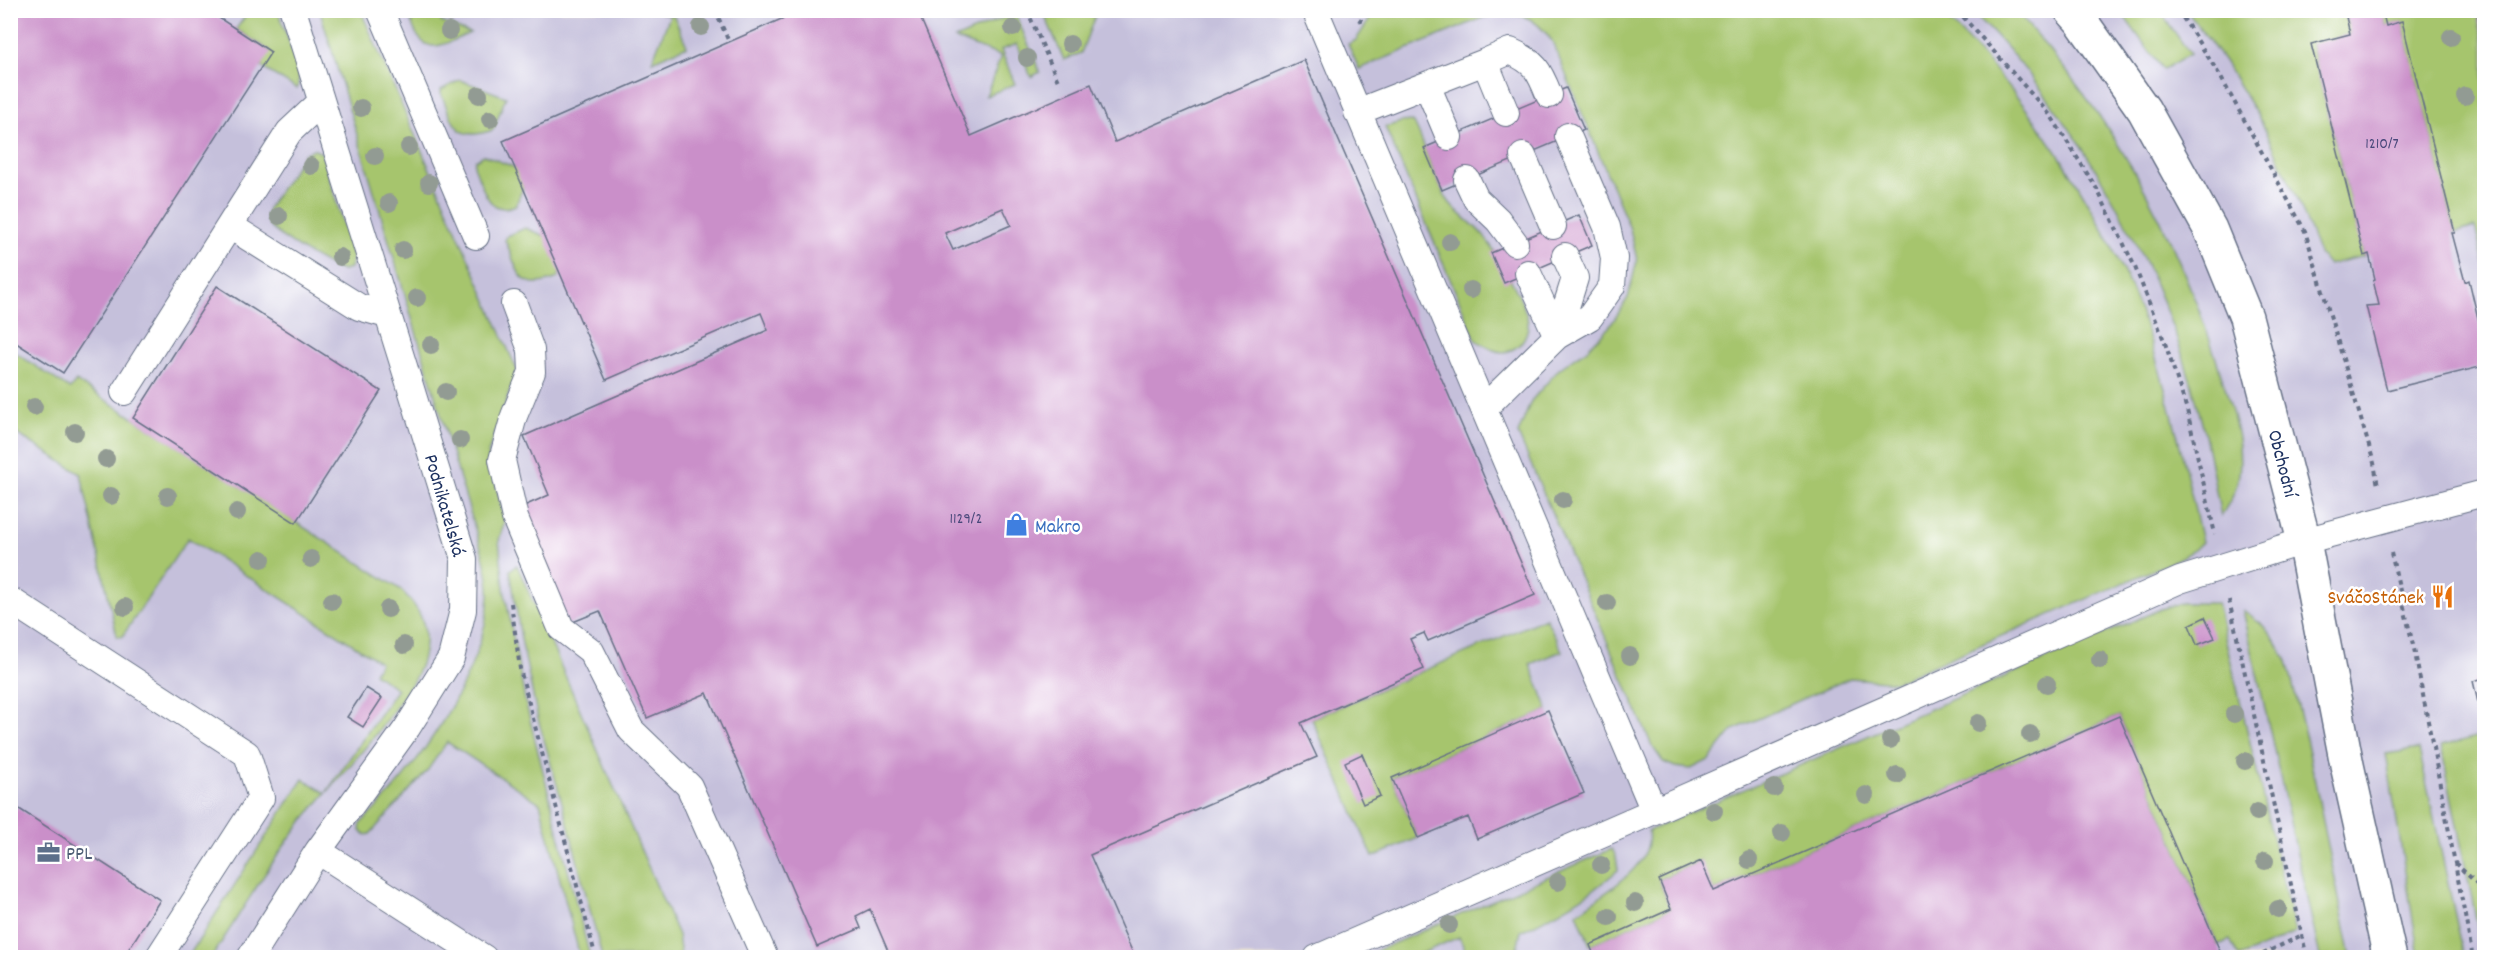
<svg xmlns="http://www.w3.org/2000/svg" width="2495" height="968" font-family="Dekko,sans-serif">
	<rect width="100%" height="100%" fill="#fff"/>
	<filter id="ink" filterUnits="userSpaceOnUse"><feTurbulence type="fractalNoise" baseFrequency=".0167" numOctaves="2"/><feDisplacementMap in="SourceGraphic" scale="12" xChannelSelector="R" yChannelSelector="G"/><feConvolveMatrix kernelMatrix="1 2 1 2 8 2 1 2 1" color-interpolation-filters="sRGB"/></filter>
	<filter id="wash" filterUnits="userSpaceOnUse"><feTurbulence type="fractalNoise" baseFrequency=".008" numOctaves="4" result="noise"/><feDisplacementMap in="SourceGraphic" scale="24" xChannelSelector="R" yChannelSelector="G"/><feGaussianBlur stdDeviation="1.35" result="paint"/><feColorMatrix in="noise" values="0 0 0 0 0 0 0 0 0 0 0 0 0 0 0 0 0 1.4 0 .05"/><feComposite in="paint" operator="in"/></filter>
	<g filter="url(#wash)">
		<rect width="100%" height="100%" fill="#f0e8cf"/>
		<path fill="#c5c0db" d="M10,11H2484V957H11Z"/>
		<path fill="#a6c56d" stroke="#607a66" stroke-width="1.5" d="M1376,10L1939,11C2026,95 2098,200 2141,314C2168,388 2185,465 2202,542L2194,550L2174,561L1895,682L1850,678L1733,730L1709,760L1691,769L1675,767L1663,762L1652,746L1518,434L1531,401L1559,369L1587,349L1610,326L1628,298L1637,260L1630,229L1552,41C1532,13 1518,11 1485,17L1359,69L1348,44L1356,40Z
			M249,11H278L300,73L297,89L261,67L270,51L236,29Z
			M320,11H361L517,370L488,453L505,521L499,540L504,588L525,700L590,957H580L540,803L447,742L427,771L370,834L366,835L360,830L361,823C416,772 485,672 489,595C490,583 486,570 484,559Z
			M408,11H445L441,22L470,33C448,42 427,59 414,29C412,23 409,18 408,11Z
			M658,11H675L672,12L687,46L652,61L670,16Z
			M1043,11H1080L1095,16L1081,53L1064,60Z
			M1972,11H2016C2035,33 2054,55 2071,77C2140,166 2189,270 2222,377C2232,410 2247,453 2236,488C2233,498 2226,507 2221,516C2215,487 2210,456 2203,427C2167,276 2082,120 1972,11Z
			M2120,11H2160L2190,54L2163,70Z
			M2187,11H2370L2346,17L2350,34L2311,45L2364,256L2328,265L2319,254L2298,200L2262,123L2224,61Z
			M2382,11H2476L2484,44V263L2475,227L2455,233L2402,22L2386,26Z
			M1015,13L1040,72L1031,77L1017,44L1001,50L1015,84L986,96L1001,56L955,39Z
			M460,80L506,97L493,130C456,143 454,124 441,94V90Z
			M1411,121L1416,127C1427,151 1434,177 1447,199C1455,212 1472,222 1482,234C1494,248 1531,310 1528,327C1526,338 1520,347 1509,351C1498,355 1485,346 1476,340L1385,127L1401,122Z
			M313,149L322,153L353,258L350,268L343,271C328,266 279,238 270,226C266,220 266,214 268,208L304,154Z
			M484,155L529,173L516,205C487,218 483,186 474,166L475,160Z
			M525,228L570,246L558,278C518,294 519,271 505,240L507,236Z
			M10,349L70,389L76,381L400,589C421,609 430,628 423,657C419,674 410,687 400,701C370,747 331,785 297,828C266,869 240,914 212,957H188L303,779L326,793L397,689L374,673L380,662L188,538L122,637L117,636L81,474L11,430Z
			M517,565L678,935L681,957H602L567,820L538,719L521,639L510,570Z
			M2181,603H2217L2295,933L2239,957L2230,940L2218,945L2119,716L1714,891L1700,861L1659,880L1671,909L1590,945L1577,913C1601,895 1655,866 1648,831L2161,609Z
			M2243,610L2261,623L2276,642L2287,661L2307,743L2351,957H2320Z
			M1546,618L1562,651L1530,664L1548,710L1392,778L1418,838L1373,857L1312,719Z
			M2484,735V958L2441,746Z
			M2419,749L2463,952L2460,957H2419L2386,754Z
			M1612,849L1616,856L1618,870C1589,896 1556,914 1521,931L1515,957H1468L1459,937L1413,957H1362Z"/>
		<g id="blocks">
			<path fill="#ca8fc9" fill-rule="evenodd" d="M10,10H207L271,52L63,373L10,339Z
				M802,10H917L971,136L1091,84L1115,142L1304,60L1535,595L1428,641L1424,633L1410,639L1424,669L1301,723L1317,757L1090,855L1135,958H891L870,909L856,916L861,928L817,947L707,693L647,718L600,611L568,624L524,506L549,495L524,436L768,330L761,313L606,380L503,141ZM1003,208L1011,225L953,250L945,233Z
				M2370,10H2382L2386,26L2402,21L2455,233H2452L2465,282L2469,280L2484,344V366L2387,390L2366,306L2379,305L2373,280L2375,279L2369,254L2364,256L2311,44L2350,34L2346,17Z
				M2476,10H2484V40Z
				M1566,88L1584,130L1442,190L1424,148Z
				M1579,215L1592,245L1504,283L1491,253Z
				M217,286L381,391L296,523L133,418Z
				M2205,617L2215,638L2197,645L2189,625Z
				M2484,678V728L2473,681Z
				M366,688L382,698L363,727L347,717Z
				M1548,710L1584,793L1477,839L1468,817L1418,838L1392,778Z
				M2119,716L2223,958H1595L1590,945L1671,909L1659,880L1701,861L1714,891Z
				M1362,754L1380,796L1363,804L1345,762Z
				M10,803L160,900L123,958H10Z"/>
		</g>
	</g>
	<g filter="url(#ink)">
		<use href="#blocks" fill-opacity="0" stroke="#667086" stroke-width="1.5"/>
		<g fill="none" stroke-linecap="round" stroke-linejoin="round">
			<defs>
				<path id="service" d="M380,10L476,236
					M1315,10L1654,811L2180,580L2304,541L2484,493
					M1485,62L1510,51C1535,62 1539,70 1549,95
					M1427,85L1449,137
					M1357,112L1485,62L1506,113
					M1523,156L1553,226
					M1467,180L1476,199L1498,220L1515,243
					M230,226L359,307L387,315
					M1528,273L1557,336L1590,317L1612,286L1614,258L1607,227L1568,136
					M514,304L531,350L532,372L514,416L502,460L515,518L561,628L591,651L631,730L689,786L765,958
					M124,392L289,132L321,102
					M1484,408L1557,336L1575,278L1565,256
					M10,600L247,754L261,798L158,958
					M318,851L484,958
					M250,958L318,851L407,728L451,658L463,610L464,559L293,10
					M1317,958L1654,811"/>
				<g id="minor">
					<path id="s1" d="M2071,10L2081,21L2144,110L2210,229L2246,317L2304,541L2347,765L2390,958"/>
				</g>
			</defs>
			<use href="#service" stroke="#667086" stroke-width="28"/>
			<use href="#minor" stroke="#667086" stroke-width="36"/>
			<path stroke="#667086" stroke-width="4" stroke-dasharray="4.5 4.5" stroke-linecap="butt" d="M715,10L729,42
				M1027,10L1058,81
				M1957,10L2051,116L2097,189L2135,267L2165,343L2187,410L2215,534
				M2178,10L2219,74L2305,231L2374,463L2378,486
				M1359,22L1367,10
				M2391,553L2415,653L2473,958
				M2229,600L2307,958
				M511,603L520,669L596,958
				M2455,863L2484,890
				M2255,958L2302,935"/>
			<use href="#service" stroke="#fff" stroke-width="26"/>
			<use href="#minor" stroke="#fff" stroke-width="33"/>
		</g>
		<g fill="#929b93">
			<circle cx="701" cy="27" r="9"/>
			<circle cx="1013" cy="28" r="9"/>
			<circle cx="449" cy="31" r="9"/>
			<circle cx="2451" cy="37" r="9"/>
			<circle cx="1070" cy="44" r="9"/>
			<circle cx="1027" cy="58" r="9"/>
			<circle cx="479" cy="95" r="9"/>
			<circle cx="2465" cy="96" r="9"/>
			<circle cx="361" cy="108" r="9"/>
			<circle cx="490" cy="119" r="9"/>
			<circle cx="409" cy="147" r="9"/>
			<circle cx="375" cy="156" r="9"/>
			<circle cx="311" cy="166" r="9"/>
			<circle cx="429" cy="183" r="9"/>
			<circle cx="389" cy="203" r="9"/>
			<circle cx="279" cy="216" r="9"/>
			<circle cx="1450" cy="242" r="9"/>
			<circle cx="403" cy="250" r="9"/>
			<circle cx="340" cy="257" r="9"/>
			<circle cx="1471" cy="290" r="9"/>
			<circle cx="417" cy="298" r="9"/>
			<circle cx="431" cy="345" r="9"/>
			<circle cx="446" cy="392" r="9"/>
			<circle cx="34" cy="407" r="9"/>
			<circle cx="75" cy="432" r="9"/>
			<circle cx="460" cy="440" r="9"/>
			<circle cx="106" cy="459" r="9"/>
			<circle cx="111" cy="496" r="9"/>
			<circle cx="168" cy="496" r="9"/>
			<circle cx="1563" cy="500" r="9"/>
			<circle cx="237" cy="512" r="9"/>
			<circle cx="262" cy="559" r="9"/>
			<circle cx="311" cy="559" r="9"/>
			<circle cx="332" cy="601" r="9"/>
			<circle cx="1607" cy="603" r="9"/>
			<circle cx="125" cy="607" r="9"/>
			<circle cx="388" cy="609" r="9"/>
			<circle cx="404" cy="645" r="9"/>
			<circle cx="1630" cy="656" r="9"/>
			<circle cx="2100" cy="660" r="9"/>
			<circle cx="2047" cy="684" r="9"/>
			<circle cx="2234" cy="714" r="9"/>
			<circle cx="1978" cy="723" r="9"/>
			<circle cx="2030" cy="734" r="9"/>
			<circle cx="1890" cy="740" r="9"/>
			<circle cx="2245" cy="761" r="9"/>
			<circle cx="1897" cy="775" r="9"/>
			<circle cx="1774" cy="788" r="9"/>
			<circle cx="1866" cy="795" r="9"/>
			<circle cx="1714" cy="811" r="9"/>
			<circle cx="2257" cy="812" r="9"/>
			<circle cx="1782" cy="833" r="9"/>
			<circle cx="1749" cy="860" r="9"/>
			<circle cx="2265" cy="861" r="9"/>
			<circle cx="1601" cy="865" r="9"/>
			<circle cx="1558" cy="882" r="9"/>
			<circle cx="1635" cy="903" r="9"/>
			<circle cx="2278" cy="909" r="9"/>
			<circle cx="1609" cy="917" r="9"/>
			<circle cx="1449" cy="925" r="9"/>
		</g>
	</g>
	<defs>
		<symbol id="shop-bare" viewBox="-9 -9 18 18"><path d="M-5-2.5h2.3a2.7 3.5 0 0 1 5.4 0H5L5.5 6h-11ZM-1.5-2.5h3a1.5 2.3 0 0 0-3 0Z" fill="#3f7fe0" stroke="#fff" stroke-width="2.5" paint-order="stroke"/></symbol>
		<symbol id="restaurant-bare" viewBox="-9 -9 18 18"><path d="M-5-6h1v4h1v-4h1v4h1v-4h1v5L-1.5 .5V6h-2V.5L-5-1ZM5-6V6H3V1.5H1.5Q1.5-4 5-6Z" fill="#e8710a" stroke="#fff" stroke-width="2.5" paint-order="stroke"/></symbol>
		<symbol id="office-bare" viewBox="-9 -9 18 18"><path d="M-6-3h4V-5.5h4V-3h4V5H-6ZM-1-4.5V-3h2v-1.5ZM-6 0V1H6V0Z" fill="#5c6f8a" stroke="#fff" stroke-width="2.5" paint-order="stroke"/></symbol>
	</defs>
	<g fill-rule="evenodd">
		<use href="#shop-bare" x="1000" y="508" width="33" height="33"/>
		<use href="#restaurant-bare" x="2426" y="580" width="33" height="33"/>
		<use href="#office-bare" x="32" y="836" width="33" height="33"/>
	</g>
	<g text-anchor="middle" stroke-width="5" stroke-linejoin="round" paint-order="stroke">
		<g font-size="16" fill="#474779">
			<text x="2382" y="148">1210/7</text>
			<text x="966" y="523">1129/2</text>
		</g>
		<g font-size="20" fill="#1b2f5e" stroke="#fff">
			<text dy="7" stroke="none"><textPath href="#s1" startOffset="506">Obchodní</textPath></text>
			<text transform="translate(446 505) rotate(74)" y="7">Podnikatelská</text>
		</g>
		<g font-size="20" fill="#366cbe" stroke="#fff" text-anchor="start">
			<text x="1035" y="532">Makro</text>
		</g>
		<g font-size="20" fill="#c56008" stroke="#fff" text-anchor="end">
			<text x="2424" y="603">SváčoStánek</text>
		</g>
		<g font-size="20" fill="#4e5e75" stroke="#fff" text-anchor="start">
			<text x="66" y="859">PPL</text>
		</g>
	</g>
	<rect width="2495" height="968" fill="none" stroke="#fff" stroke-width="36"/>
</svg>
